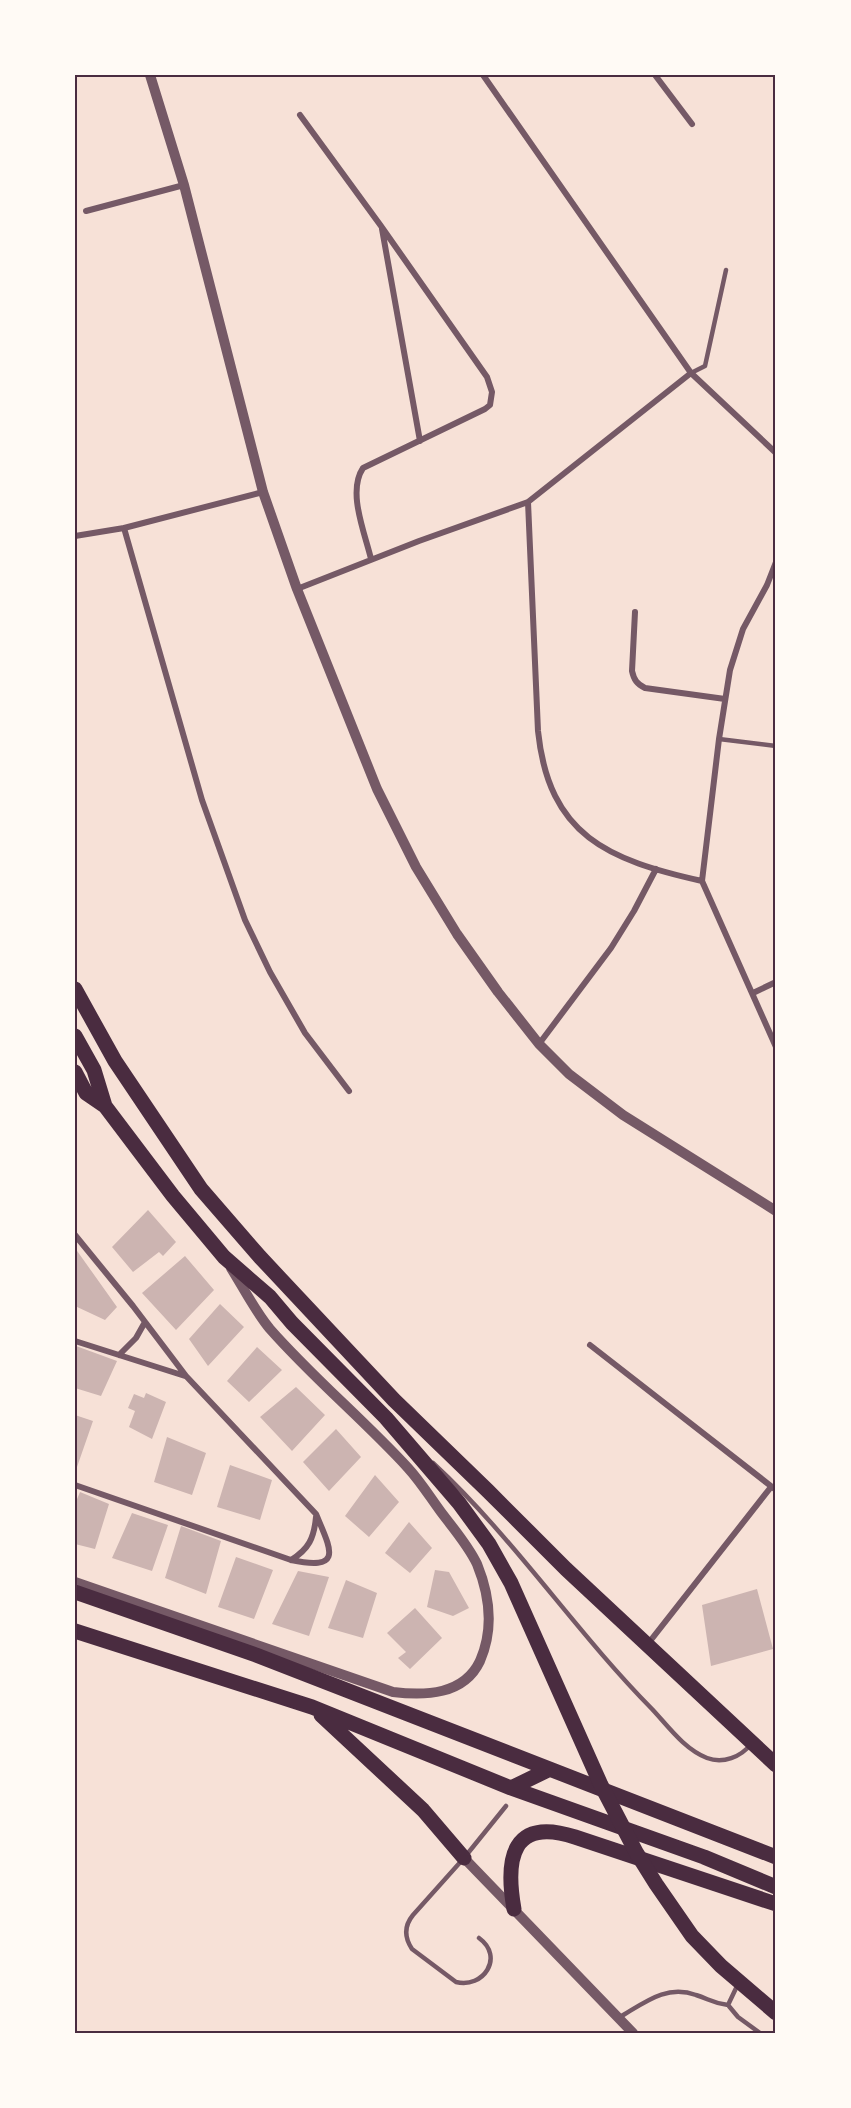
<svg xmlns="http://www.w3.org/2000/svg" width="851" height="2108" font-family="'Source Sans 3',sans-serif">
	<rect width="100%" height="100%" fill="#f7e1d7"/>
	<path fill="#ccb4b1" d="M148,1210L176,1242L163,1256L159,1252L133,1272L112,1247Z
		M75,1248L117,1307L105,1320L75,1306Z
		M185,1256L214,1290L176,1330L142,1293Z
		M220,1304L244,1327L208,1366L189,1339Z
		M76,1346L117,1361L101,1396L75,1388Z
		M257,1347L282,1370L249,1402L227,1381Z
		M296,1387L325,1415L292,1451L260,1417Z
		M146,1393L166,1402L152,1439L129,1427L135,1411L128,1408L134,1394L144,1398Z
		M75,1415L93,1421L77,1467L75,1466Z
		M336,1429L361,1457L329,1491L303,1462Z
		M167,1437L206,1453L192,1495L154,1482Z
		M230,1465L272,1480L260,1520L217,1507Z
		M375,1475L399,1502L369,1537L345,1516Z
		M80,1492L109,1504L95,1549L75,1544V1504Z
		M132,1513L168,1525L152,1571L112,1558Z
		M409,1522L432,1548L410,1573L385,1553Z
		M181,1526L221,1541L206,1594L165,1578Z
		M236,1557L273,1570L254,1619L218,1607Z
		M435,1570L449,1572L469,1608L453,1616L427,1607Z
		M298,1571L329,1577L309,1636L272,1624Z
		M346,1580L377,1593L363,1638L328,1628Z
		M757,1589L773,1649L711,1666L702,1605Z
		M415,1608L442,1638L410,1669L398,1658L406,1652L387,1633Z"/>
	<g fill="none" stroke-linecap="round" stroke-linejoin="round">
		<path stroke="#755966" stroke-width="4.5" d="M691,373L705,366L726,270
			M719,739L776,746
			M433,1463C514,1538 575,1631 652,1709C668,1726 684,1749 707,1758C723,1764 741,1757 751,1744
			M479,1938C505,1957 483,1989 456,1982L412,1949C404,1937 404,1926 413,1915L464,1858L506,1806
			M738,1984L728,2005L738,2017L760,2033
			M620,2017C644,2003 666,1984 696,1995C709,1999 712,2003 728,2005"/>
		<path stroke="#755966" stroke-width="6" d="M483,75L691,373L776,453
			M655,75L692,124
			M300,115L381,226L487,377L492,392L490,405L485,409L363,468C347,492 365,533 371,559
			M86,211L184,185
			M382,229L420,441
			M528,502L538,731C549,836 608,860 702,881
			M124,528L202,800L245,920L270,972L305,1033L349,1091
			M75,536L124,528L263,492
			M776,562L767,585L743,629L730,670L719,739L702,881L776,1047
			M297,589L419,541L528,502L691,373
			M635,612L632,671C634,680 637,684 645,688L725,699
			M753,993L776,982
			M539,1044L611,948L634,911L656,869
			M75,1235L133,1306L186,1376L316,1514C331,1550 344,1571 291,1560L75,1485
			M75,1341L185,1376
			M590,1345L776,1490
			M119,1355L136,1338L145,1322
			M291,1560C309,1549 314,1538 316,1517
			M647,1645L771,1487"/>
		<path stroke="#755966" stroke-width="10" d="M150,75L184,185L263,492L297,589L377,789L416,867L457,934L498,992L539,1044L569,1074L623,1115L776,1211
			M75,1582L393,1692C425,1696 464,1695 480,1661C494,1629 490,1596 477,1564C468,1545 453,1528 441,1512C430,1497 420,1481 408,1468C364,1420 313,1378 270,1329C255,1311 243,1287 231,1268
			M464,1858L633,2033"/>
		<path stroke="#4a2c40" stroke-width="15" d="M75,1592L256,1655L776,1857
			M75,1631L312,1707L511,1788L704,1857L776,1887
			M321,1715L423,1810L464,1858
			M511,1788L548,1770
			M514,1909C505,1858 512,1817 575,1837L776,1904"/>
		<path stroke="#4a2c40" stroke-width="15" d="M75,989L115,1061L201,1189L260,1257L394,1400L488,1491L566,1569L776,1765
			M75,1036L94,1070L105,1106L173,1196L224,1257L270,1297L292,1323L386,1418L459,1503L489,1544L511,1583L601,1785L636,1852L656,1884L692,1936L721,1966L776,2013
			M75,1072L86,1093L105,1106"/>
	</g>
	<rect width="851" height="2108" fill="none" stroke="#fffaf5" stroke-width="153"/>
	<rect x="76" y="76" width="698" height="1956" fill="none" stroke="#4a2c40" stroke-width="2"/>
</svg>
